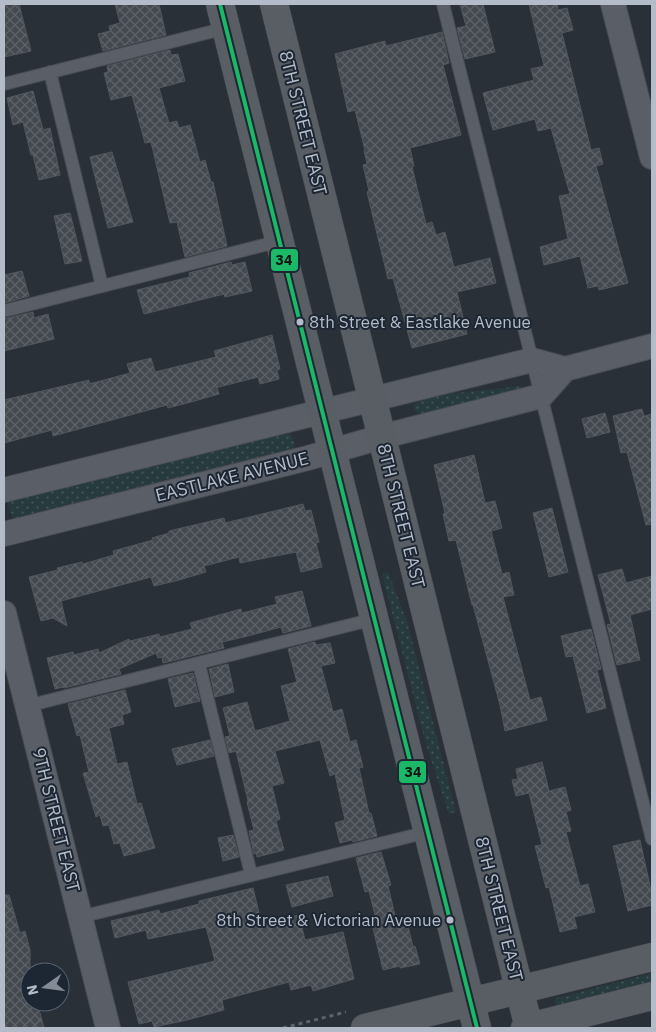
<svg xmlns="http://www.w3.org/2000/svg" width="656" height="1032" font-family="'IBM Plex Sans',sans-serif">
	<defs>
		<pattern id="grass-dots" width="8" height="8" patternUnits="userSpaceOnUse" patternTransform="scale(1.25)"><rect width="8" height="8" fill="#273a3e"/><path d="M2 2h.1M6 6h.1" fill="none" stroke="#445559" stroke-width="1.8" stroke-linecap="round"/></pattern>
		<pattern id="building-cross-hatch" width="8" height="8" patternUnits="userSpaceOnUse" patternTransform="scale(1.25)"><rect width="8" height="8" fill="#444950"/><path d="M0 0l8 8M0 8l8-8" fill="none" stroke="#5d6168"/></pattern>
	</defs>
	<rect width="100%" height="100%" fill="#2a3038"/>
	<path fill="url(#grass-dots)" d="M521,386V389L426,413H416L413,405L429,396Z
		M284,429L290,432L295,446L292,451L13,520L7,500Z
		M388,572L407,621L456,812L449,814L425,741L382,574Z
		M652,973V987L557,1009L555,1000L557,998Z"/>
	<path fill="url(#building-cross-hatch)" stroke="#52575f" d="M4,4H19L31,51L4,57Z
		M115,4H159L166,35L103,51L98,34L110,31L109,26L120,23Z
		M460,4H483L495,52L465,59L457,28L466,26Z
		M529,4H557L558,10L567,8L573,30L562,33L591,150L599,148L603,164L596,166L628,283L599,290L598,286L588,288L580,256L544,265L540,247L568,239L559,196L570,194L551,128L538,131L535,119L493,130L483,93L534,80L531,69L544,66Z
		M442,32L449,63L443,65L461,135L410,148L414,166L412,167L426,224L432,222L436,235L445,232L454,267L490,258L496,283L457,292L467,334L412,348L393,278L388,279L367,192L369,191L363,165L367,164L364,150H365L355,110L348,112L335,54L385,41L386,46Z
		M170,50L171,55L178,54L185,81L159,88L169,123L177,121L179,128L190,125L200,162L205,160L211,182H213L227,246L185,257L177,222L170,223L151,142L145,143L132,95L111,100L104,73L108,72L107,66Z
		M33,91L43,130L50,128L60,175L39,180L33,155H31L23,122L13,125L7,98Z
		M112,152L133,222L108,228L90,157Z
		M70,213L82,261L65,264L54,216Z
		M231,262L232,265L245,262L252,291L225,297L224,294L144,314L137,290L190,277L189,273Z
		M22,271L29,296L4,303V275Z
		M33,312L34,318L48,314L54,339L4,351V319Z
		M272,335L280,369L277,370L279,379L260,384L258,377L219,387L217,388L219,394L191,402L168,408L167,405L53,436L52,430L4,443V400L89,380V383H93L130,373L127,364L151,358L155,372L216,357L214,351Z
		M642,409L644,416L652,414V524L646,525L627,452L621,453L613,416Z
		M605,413L610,432L587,438L582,419Z
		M474,455L485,503L495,501L502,528L491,531L502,574L509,572L514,595L503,597L530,700L541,697L547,720L505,731L500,705L473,605H472L456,540L449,541L443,514L445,513L434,465Z
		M303,504L305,511L311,510L319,542L316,543L322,567L301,572L296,552L240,563L239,557L204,566L206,572L179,580L154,586L151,577L61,601L67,626L53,618L41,621L29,577L58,570L57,568L82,562L83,564L114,555L113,551L153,540L152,538L169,533V531L224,518L225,523Z
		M552,508L568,572L549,577L533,513Z
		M622,569L626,583L652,576V609L630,615L640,660L617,665L607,625L611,624L598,575Z
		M302,591L311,626L283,633L281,627L248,636L222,642L224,648L163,663L162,657L158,658L156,653L119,669L121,674L64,688L63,687L55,689L47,658L73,652L74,655L98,649L99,653L129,639L130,641L159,634L160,637L192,629L190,623L241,609L242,613L277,604L275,597Z
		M591,629L601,669L597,670L606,708L587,713L573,656L566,657L561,636Z
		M315,642L316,645L330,643L335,663L321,666L333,712L342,709L350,742L356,740L363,767L359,768L369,813H371L377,836L353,842L352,840L340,843L335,823L345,820L335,774L330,776L320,740L275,751L284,783L272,786L280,819L276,821L284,850L257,857L256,853L254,854L249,831L254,830L247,802L248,801L236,751L229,753L225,737L230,736L223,708L247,702L255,731L290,721L281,686L297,682L288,649Z
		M228,664L234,692L215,697L209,669Z
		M193,673L200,701L175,707L168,679Z
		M125,690L131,712L122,715L124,724L109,728L117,764L127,762L137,804L141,803L155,848L124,856L120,843L114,844L109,825L103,826L100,815L96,817L83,773L89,772L80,735L77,736L68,704Z
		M210,740L214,756L177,765L172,749Z
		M542,762L549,791L565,787L571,810L566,812L571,831L566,832L580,886L588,884L595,912L574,917L577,928L560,932L549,887L546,888L535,846L542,845L529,793L516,796L512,780L518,779L516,769Z
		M233,835L239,857L223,861L218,838Z
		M640,840L652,895V905L628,911L613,846Z
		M381,852L391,885L388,886L398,928L408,926L413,947L415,946L420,964L400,968V966L383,970L372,924L377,923L369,891L365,892L356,858Z
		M328,876L333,896L292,907L286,885Z
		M253,888L262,925L299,915L305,940L343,932L354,979L313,991L311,985L291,990L289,982L222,1000L224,1010L187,1020L154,1027L152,1021L139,1024L128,982L215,961L206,927L148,939L146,930L115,938L111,921L159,910L160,914L199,904V901Z
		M4,895H9L20,933L25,931L30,950V1002H37L44,1028H4Z"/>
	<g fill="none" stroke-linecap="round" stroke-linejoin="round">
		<defs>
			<path id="lane" d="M443,4L652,839
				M50,72L102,286
				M4,84L226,28
				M4,311L280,241
				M199,664L251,874
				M27,706L374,619
				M80,917L428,832"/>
			<path id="street" d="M613,4L652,157
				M4,490L532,360L565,369L652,346
				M4,534L308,458L381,437L541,396L565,369
				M4,613L108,1028"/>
			<path id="secondary" d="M220,4L477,1028
				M274,4L529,1028
				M365,1028L652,957
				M525,1028L652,996"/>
		</defs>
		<use href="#lane" stroke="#484c53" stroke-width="14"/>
		<use href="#street" stroke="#484c53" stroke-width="26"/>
		<use href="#secondary" stroke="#484c53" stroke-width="29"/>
		<path stroke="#5d636a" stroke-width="3" stroke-dasharray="4 4" stroke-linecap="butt" d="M283,1028L346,1012"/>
		<use href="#lane" stroke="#5a5e66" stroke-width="12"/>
		<use href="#street" stroke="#5a5e66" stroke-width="24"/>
		<use href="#secondary" stroke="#595d64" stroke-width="28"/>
		<defs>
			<path id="bus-1" d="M220,4L477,1028"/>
		</defs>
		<use href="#bus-1" stroke="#1d2633" stroke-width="8"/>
		<use href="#bus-1" stroke="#1ab867" stroke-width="4"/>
	</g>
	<g fill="#b4bcc9" stroke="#1d2633" stroke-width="2">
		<circle cx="300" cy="322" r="4.5"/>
		<circle cx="450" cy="920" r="4.5"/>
	</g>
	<g text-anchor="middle" stroke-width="4" stroke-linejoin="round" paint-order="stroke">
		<g font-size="17" fill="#b4bcc9" stroke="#1d2633" text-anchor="start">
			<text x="309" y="328">8th Street &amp; Eastlake Avenue</text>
			<text x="441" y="926" text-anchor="end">8th Street &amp; Victorian Avenue</text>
		</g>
		<g font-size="18" fill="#b4bcc9" stroke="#1d2633">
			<text transform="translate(303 123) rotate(76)" y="6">8TH STREET EAST</text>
			<text transform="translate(232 477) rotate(-14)" y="6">EASTLAKE AVENUE</text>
			<text transform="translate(401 516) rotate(76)" y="6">8TH STREET EAST</text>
			<text transform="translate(56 820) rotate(76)" y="6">9TH STREET EAST</text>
			<text transform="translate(499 909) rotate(76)" y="6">8TH STREET EAST</text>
		</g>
	</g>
	<g stroke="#1d2633" stroke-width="2">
		<rect x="270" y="248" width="29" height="24" rx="5" fill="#1ab867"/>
		<rect x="398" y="760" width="29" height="24" rx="5" fill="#1ab867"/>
	</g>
	<g font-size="14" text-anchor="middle" font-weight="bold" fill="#111">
		<text x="284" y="265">34</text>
		<text x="413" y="777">34</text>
	</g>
	<rect width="656" height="1032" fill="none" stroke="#b4bcc9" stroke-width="10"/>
	<g transform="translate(45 987) rotate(256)"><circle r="24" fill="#1d2633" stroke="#59626f"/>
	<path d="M0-4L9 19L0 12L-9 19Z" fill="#848b96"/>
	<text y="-8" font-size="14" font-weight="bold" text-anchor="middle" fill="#b4bcc9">N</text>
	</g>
</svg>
